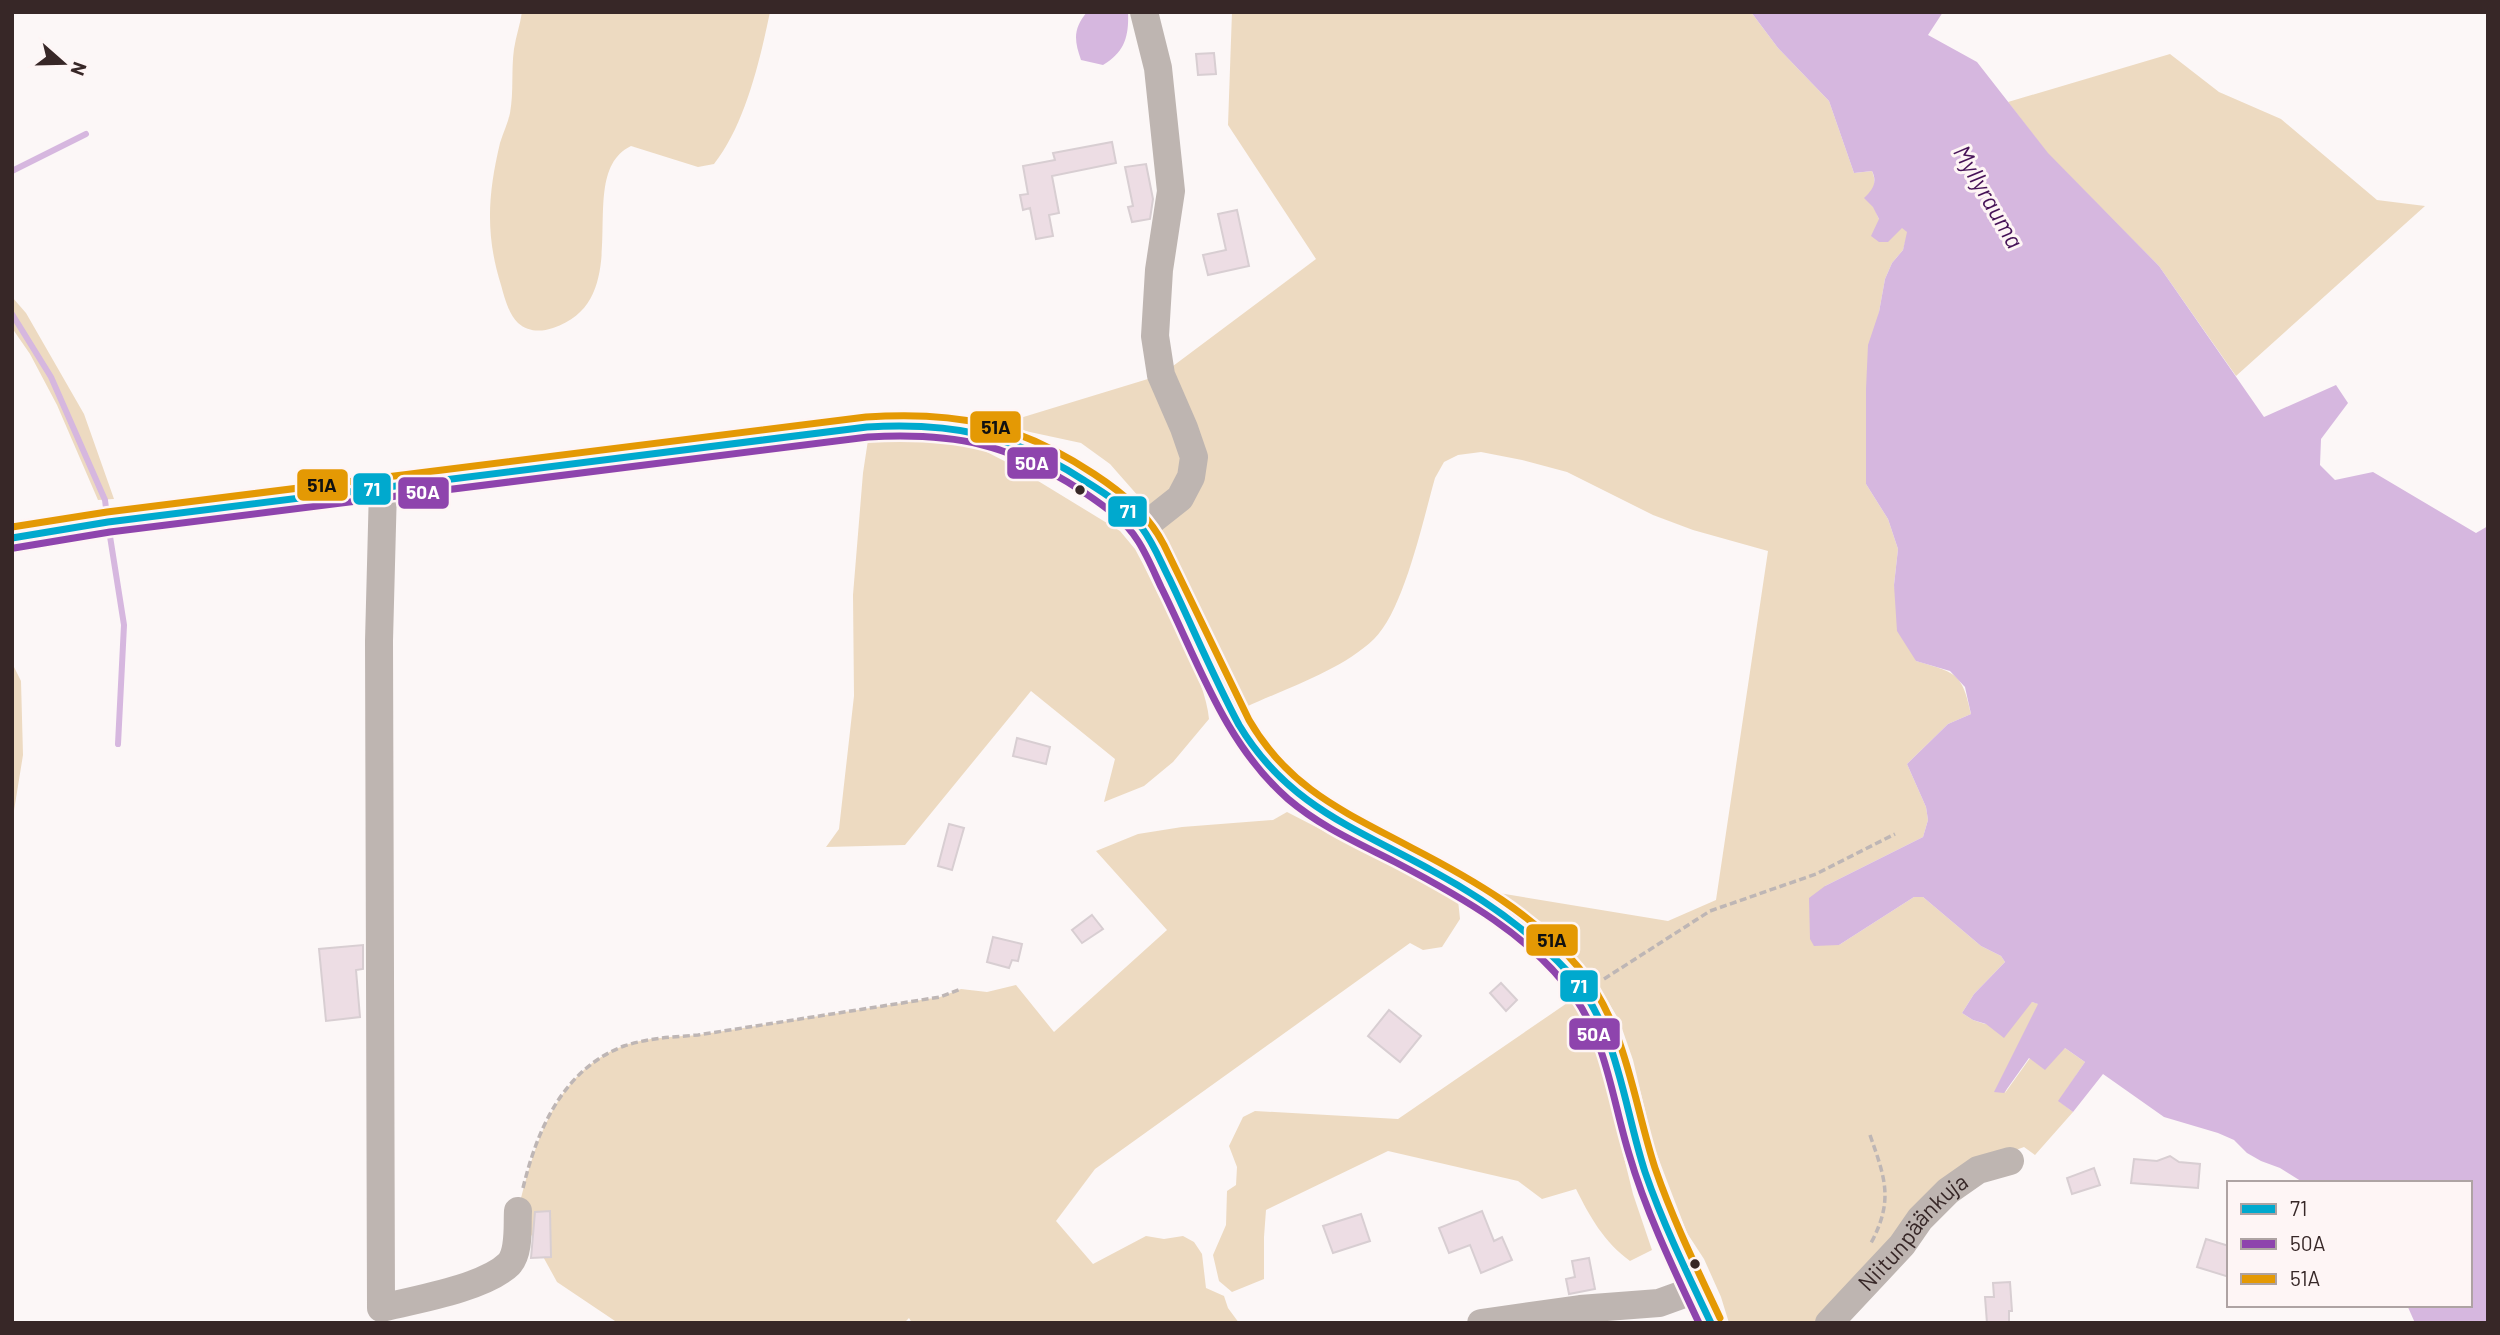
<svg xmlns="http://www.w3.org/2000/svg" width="2500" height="1335" font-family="Barlow,sans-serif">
	<rect width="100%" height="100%" fill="#fcf7f7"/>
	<path fill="#eddac1" d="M522,12H770C760,60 745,125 714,164L698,167L631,146C571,175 641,299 553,328C541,332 528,332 518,323C509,315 504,296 501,285C485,234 488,194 500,143C503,133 508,123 510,113C514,92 511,70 514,49C516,36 520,25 522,12Z
		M1232,12H1751L1778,48L1829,101L1854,173L1872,171C1879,186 1868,198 1879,219L1903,227L1908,232L1903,250L1892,263L1885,279L1879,312L1866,484L1888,519L1898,549L1894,585L1916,661C1956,673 1962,672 1971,714L1948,724L1907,764L1926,807L1928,820L1923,837L1825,886L1839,945L1914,897H1923L1981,946L2001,956L2005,962L1974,994L1962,1013L1973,1020L1985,1024L2032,1002L2039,1004L2005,1093L2030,1058L2065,1048L2085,1062L2059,1101L2073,1112L2035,1155L2024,1147L1975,1165L1821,1323H1729L1721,1297L1704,1259L1687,1233L1667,1181L1653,1144L1633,1060L1619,1020L1597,983L1567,949L1536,919L1499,893L1668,921L1716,900L1768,551L1693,530L1653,515L1567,472L1522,460L1481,452L1458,455L1444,462L1435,478C1423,520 1404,610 1374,639C1342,670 1287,688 1246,707L1225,671L1162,537L1139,497L1110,464L1081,443L997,425L1161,375L1316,259L1228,125Z
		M2170,54L2219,92L2281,119L2377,200L2425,206L2236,376L2159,266L2048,154L2008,102Z
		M12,297L26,313L84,414L114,499L98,500L57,405L30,354L12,328Z
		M946,437L981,449L1012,465L1120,531L1135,549L1143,564C1162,604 1206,677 1209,719L1173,762L1144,786L1104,802L1115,759L1031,691L905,845L826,847L839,829L854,696L853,595L863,473L868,440Z
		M12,663L21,681L23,755L12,823Z
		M1287,812L1458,900L1460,919L1442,947L1423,950L1410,943L1095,1169L1056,1221L1093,1264L1146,1236L1164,1239L1183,1236L1194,1242L1202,1254L1206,1288L1224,1296L1228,1308L1239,1323H912L909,1318L904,1323H618L557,1282L518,1211C534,1146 554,1073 623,1046C647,1037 673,1037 698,1035L940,997L961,989L987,992L1016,985L1054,1032L1167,930L1096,851L1138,834L1182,827L1273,820Z
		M1573,999L1590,1033L1602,1069L1633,1194L1652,1250L1630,1261C1604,1242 1590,1217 1576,1189L1542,1199L1518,1181L1388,1151L1266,1210L1264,1237V1279L1232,1292L1219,1281L1213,1255L1226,1225L1227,1191L1236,1185L1237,1167L1229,1146L1243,1117L1255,1111L1398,1119Z"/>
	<path fill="#d6b7df" d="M1087,12H1128C1129,36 1125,52 1103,65L1081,60C1074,40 1073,29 1087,12Z
		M1751,12H1943L1928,35L1977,62L2048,153L2159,266L2264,417L2336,385L2348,403L2321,439L2320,465L2335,480L2373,472L2476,533L2488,526V1323H2415L2407,1305H2470V1183H2304L2280,1168L2261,1161L2247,1153L2234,1140L2218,1133L2164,1117L2103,1074L2073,1112L2058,1101L2085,1062L2065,1048L2045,1070L2029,1058L2004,1093L1994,1092L2038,1004L2032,1002L2004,1038L1986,1024L1973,1020L1962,1013L1974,994L2005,962L2001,956L1981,946L1923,897H1914L1839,945L1814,946L1810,939L1809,898L1825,886L1923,837L1928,820L1926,807L1907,764L1948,724L1971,714L1965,687L1950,671L1916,661L1897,631L1894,585L1898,549L1888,519L1866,484V389L1868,345L1879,312L1885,279L1892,263L1903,250L1907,232L1902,228L1888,242H1879L1871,236L1879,219L1873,207L1864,198C1872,190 1878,183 1872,171L1854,173L1829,101L1778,48Z"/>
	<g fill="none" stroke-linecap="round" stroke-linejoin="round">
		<path stroke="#d6b7df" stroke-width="6" d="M12,171L86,134
			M12,314L51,377L105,500L107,516
			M109,530L124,625L118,744"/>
	</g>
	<path fill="#eddde4" stroke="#d8ced2" stroke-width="2" d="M1214,53L1216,74L1198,75L1196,54Z
		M1112,142L1116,163L1052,176L1059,213L1049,215L1053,236L1036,239L1030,208L1023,210L1020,195L1028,194L1023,166L1055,160L1053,153Z
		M1146,164L1153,199L1150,219L1132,222L1128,207L1133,206L1125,167Z
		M1237,210L1249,266L1208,275L1203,255L1226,250L1218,214Z
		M1017,738L1050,747L1046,764L1013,756Z
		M949,824L964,828L952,870L938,866Z
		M1092,915L1103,929L1082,943L1072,930Z
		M993,937L1022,944L1018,961L1012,960L1009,968L987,962Z
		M363,945V969L356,970L360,1017L326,1021L319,949Z
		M1501,983L1517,1000L1506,1011L1490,993Z
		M1389,1010L1421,1036L1400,1062L1368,1036Z
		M2170,1156L2179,1162L2200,1164L2198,1188L2131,1183L2134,1159L2157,1161Z
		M2094,1168L2100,1185L2072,1194L2067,1178Z
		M550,1211L551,1257L531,1258L535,1212Z
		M1482,1211L1494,1241L1502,1237L1512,1260L1481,1273L1470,1245L1449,1253L1439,1228Z
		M1361,1214L1370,1241L1333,1253L1323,1226Z
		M2206,1239L2229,1246V1277L2197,1267Z
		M1589,1258L1595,1289L1569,1294L1566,1279L1575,1277L1572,1261Z
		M2010,1282L2012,1311H2009V1323H1987L1985,1297H1994L1993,1283Z"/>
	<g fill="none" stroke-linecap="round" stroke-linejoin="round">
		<path stroke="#beb6b5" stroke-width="3.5" stroke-dasharray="7 3.5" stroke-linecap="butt" d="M1604,979L1710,911L1816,874L1895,834
			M1870,1135C1885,1178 1894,1200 1871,1243
			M523,1188C537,1130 563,1069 624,1046C648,1038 673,1037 698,1035L940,997L961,989"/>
		<g stroke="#beb5b1" stroke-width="28">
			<path d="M383,488L379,641L381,1308C414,1300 485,1288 509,1264C520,1252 517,1226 518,1211"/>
			<path d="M1142,528L1180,498L1191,477L1194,457L1184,428L1161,375L1155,336L1159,270L1171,191L1158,68L1144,12"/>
			<path d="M12,538L108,522L867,427C955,419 1019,433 1092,485C1110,497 1129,511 1142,528C1155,546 1163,568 1173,587C1187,615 1200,643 1213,671C1224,695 1235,720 1250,742C1265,763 1285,783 1305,799C1336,825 1374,839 1409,858C1468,889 1549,938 1586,995C1617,1044 1622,1098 1639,1152C1657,1211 1684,1267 1711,1323"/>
			<path d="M1481,1323L1580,1309L1659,1303L1695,1290"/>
			<path id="s1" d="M1829,1323L1902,1245L1920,1219L1948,1191L1978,1170L2010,1161"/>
		</g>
		<defs>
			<path id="bus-1" d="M12,538L108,522L867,427C951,422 1014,434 1085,481C1106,494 1128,508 1142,528C1154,544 1161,563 1170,580C1193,628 1214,678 1239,725C1287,805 1355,828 1431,870C1481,897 1528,929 1567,971C1618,1025 1623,1105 1645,1172C1663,1224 1687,1273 1711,1323"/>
			<path id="bus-2" d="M14,548L110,532L868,437C956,432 1011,444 1085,493C1104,506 1125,520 1138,541C1147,555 1154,572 1161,587C1198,661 1224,743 1288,799C1321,827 1358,843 1395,862C1460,896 1534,937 1576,999C1607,1045 1613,1102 1629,1154C1646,1212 1673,1268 1699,1323"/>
			<path id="bus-3" d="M12,527L107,512L866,417C957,411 1017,423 1094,474C1123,493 1148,514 1164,545L1249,720C1289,789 1345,812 1412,848C1472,879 1535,915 1579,968C1626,1024 1633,1100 1655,1168C1673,1220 1697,1269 1720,1318"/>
		</defs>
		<use href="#bus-1" stroke="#fef5f5" stroke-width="12"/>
		<use href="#bus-2" stroke="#fef5f5" stroke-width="12"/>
		<use href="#bus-3" stroke="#fef5f5" stroke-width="12"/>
		<use href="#bus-1" stroke="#00a9ce" stroke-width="7"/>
		<use href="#bus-2" stroke="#8e44ad" stroke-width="7"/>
		<use href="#bus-3" stroke="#e49904" stroke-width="7"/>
	</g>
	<g fill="#372727" stroke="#fef5f5" stroke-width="2.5">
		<circle cx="1080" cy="490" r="6"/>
		<circle cx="1695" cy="1264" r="6"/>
	</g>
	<g text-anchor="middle" stroke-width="6" stroke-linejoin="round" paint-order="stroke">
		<g font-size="23" fill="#372727" stroke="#fef5f5">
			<text dy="8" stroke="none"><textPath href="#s1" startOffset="124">Niitunpäänkuja</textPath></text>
		</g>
		<g font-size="24" font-style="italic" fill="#461257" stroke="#fef5f5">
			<text transform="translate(1988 197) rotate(60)" y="8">Myllyrauma</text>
		</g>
	</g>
	<g stroke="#fef5f5" stroke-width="2.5">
		<rect x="969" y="410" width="53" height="34" rx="7" fill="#e49904"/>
		<rect x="1006" y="446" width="53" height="34" rx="7" fill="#8e44ad"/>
		<rect x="296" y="468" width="53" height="34" rx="7" fill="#e49904"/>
		<rect x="352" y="472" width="40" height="34" rx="7" fill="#00a9ce"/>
		<rect x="397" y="476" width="53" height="34" rx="7" fill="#8e44ad"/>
		<rect x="1107" y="495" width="41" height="33" rx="7" fill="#00a9ce"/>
		<rect x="1525" y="923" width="54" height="34" rx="7" fill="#e49904"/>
		<rect x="1559" y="969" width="40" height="34" rx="7" fill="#00a9ce"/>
		<rect x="1568" y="1017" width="53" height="34" rx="7" fill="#8e44ad"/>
	</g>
	<g font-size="19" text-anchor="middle" font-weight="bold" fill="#fff">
		<text x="1032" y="470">50A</text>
		<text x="372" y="496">71</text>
		<text x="423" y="499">50A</text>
		<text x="1128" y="518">71</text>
		<text x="1579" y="993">71</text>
		<text x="1594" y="1041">50A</text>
	</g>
	<g font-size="19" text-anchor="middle" font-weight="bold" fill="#111">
		<text x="996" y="434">51A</text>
		<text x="322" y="492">51A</text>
		<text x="1552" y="947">51A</text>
	</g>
	<rect width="2500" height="1335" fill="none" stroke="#372727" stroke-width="28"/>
	<rect x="2227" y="1181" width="245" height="126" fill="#fef5f5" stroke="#aea3a3" stroke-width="2"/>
	<rect x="2241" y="1204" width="35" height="10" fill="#00a9ce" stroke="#aea3a3" stroke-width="2"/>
	<text x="2290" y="1216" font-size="21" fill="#372727">71</text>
	<rect x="2241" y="1239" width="35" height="10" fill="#8e44ad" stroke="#aea3a3" stroke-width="2"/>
	<text x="2290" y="1251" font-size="21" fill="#372727">50A</text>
	<rect x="2241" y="1274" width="35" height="10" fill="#e49904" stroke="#aea3a3" stroke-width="2"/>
	<text x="2290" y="1286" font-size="21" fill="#372727">51A</text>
	<g transform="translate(63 63) rotate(110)" stroke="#fef5f5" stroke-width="5" paint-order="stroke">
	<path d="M0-5L12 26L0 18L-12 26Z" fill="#372727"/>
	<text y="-10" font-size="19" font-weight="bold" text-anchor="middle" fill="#372727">N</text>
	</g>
</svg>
